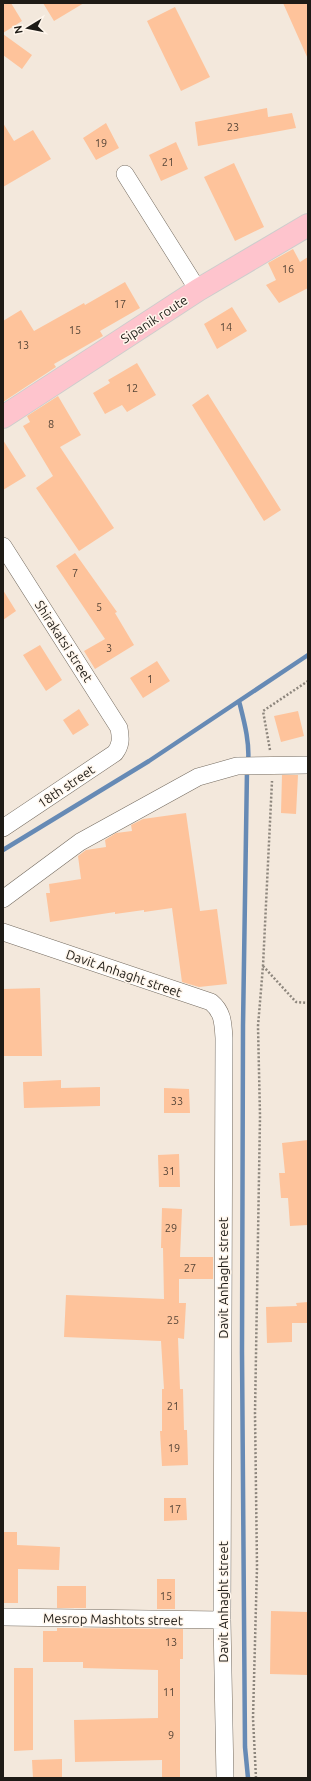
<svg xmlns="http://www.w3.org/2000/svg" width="311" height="1781" font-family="Ubuntu,sans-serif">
	<rect width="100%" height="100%" fill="#f3e8dc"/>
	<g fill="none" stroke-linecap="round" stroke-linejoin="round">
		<path stroke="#668ab5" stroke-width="4.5" d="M239,701C244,721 250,742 248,763
			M247,770L243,1026L242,1352L245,1747L248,1778
			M3,850L149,761L308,655"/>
	</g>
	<path fill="#fec39b" d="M3,3H11L22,21L3,33Z
		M43,3H84L54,21Z
		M283,3H308V59Z
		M175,7L210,77L181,91L147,21Z
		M3,34L32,55L22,69L3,55Z
		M267,108L268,117L292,113L296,128L198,146L195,122Z
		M3,123L14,141L33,130L51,159L3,187Z
		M106,123L119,148L96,160L83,138Z
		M176,142L188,169L161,181L149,155Z
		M234,163L264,227L235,241L204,177Z
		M293,249L300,262L308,257V288L279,303L266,285L276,280L268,263Z
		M125,282L140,308L100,331L103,336L54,364L56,367L3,402V321L21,310L34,331L84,303L85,305Z
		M232,307L247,331L217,349L204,324Z
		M137,363L156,395L127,412L122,405L105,414L93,393L110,383L108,380Z
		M208,394L281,510L264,521L192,405Z
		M58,396L81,435L60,447L114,528L79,551L36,488L53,476L23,426L30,422L27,416Z
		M3,440L26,476L3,490Z
		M75,553L117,612L115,613L134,645L95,669L84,651L105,639L56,566Z
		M3,590L16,611L3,620Z
		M40,645L62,680L46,691L23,655Z
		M157,661L170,681L143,698L130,678Z
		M79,709L89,725L73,735L63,720Z
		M298,711L304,736L281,742L274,716Z
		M282,775H298L296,814L281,813Z
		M186,813L200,911L217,909L227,984L199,987L182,982L172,908L144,912V910L115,914V912L50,922L46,893H50L49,884L81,879L78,856L86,850L106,847L105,840L116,833L132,831L131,825L143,819Z
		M40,988L42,1056H3V989Z
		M61,1080V1088L100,1087V1106L24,1108L23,1082Z
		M164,1088L189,1089L190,1113H164Z
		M308,1140V1225L290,1226L288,1198H281L279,1173H285L282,1143Z
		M179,1154L180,1187H159L158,1155Z
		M162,1208L182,1209L180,1257H213V1279H179V1303H186L184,1339L178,1338L180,1389H183L184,1430H187L188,1465L162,1466L160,1431H162V1389H164L161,1341L64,1337L66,1295L164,1299L163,1248H161Z
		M308,1302V1323H292V1342L267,1343L266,1307L297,1306L296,1303Z
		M164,1498H186L187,1520L164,1521Z
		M3,1532H17V1545L60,1547L59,1570L18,1569V1603H3Z
		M157,1579H175V1609H157Z
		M57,1586H86V1608H57Z
		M271,1611L308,1612V1675L270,1674Z
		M57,1628L183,1629V1659H180V1778H162V1760L75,1762L74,1720L158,1718V1670L83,1668V1662H43V1631H57Z
		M14,1668H33V1750L14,1751Z
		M62,1759V1778H33L32,1760Z"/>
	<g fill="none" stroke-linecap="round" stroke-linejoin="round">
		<defs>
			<path id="minor" d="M125,174L198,290
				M3,546L119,728C121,739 121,745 115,753L3,828
				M3,899L80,842L198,777L237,766L308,765
				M3,932L211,1002C223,1012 223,1023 224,1038L222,1620L225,1778
				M3,1617L222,1620"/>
			<path id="major" d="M3,417L198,290L308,225"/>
		</defs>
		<use href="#minor" stroke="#756c61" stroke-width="18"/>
		<use href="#major" stroke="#cecdcc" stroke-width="24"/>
		<path stroke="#8d867d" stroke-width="2.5" stroke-dasharray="2 2" stroke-linecap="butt" d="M270,750L263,711L308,681
			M263,966L296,1002L308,1003
			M256,1778L253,1718L257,1567L255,1414L260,1116L258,1026L263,966L272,781"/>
		<use href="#minor" stroke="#fff" stroke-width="17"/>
		<use href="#major" stroke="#fec4cd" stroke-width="22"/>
	</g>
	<g text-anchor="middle" stroke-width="3" stroke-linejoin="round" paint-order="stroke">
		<g font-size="11" fill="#564537">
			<text x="233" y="131">23</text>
			<text x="101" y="147">19</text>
			<text x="168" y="166">21</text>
			<text x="288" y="273">16</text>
			<text x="120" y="308">17</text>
			<text x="226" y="331">14</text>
			<text x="75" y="334">15</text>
			<text x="23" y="349">13</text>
			<text x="132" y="392">12</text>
			<text x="51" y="428">8</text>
			<text x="75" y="577">7</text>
			<text x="99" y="611">5</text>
			<text x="109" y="652">3</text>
			<text x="150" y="683">1</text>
			<text x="177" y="1105">33</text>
			<text x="169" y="1175">31</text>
			<text x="171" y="1232">29</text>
			<text x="190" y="1272">27</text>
			<text x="173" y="1324">25</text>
			<text x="173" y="1410">21</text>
			<text x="174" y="1452">19</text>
			<text x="175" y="1513">17</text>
			<text x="166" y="1600">15</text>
			<text x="171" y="1646">13</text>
			<text x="169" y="1696">11</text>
			<text x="171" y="1739">9</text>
		</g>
		<g font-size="13" fill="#1e1b16" stroke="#fff6ec">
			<text transform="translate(154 319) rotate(-33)" y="5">Sipanik route</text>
			<text transform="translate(64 641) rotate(57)" y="5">Shirakatsi street</text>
			<text transform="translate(66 786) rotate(-34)" y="5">18th street</text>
			<text transform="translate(124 973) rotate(19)" y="5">Davit Anhaght street</text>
			<text transform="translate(223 1278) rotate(-90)" y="5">Davit Anhaght street</text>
			<text transform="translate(223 1602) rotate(-90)" y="5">Davit Anhaght street</text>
			<text transform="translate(113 1619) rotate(1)" y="5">Mesrop Mashtots street</text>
		</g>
	</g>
	<rect width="311" height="1781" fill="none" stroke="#1e1b16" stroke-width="8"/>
	<g transform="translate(28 28) rotate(260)" stroke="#fff6ec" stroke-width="3" paint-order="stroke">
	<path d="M0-3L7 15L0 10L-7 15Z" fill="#1e1b16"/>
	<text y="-6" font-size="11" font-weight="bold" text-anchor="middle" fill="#1e1b16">N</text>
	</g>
</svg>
